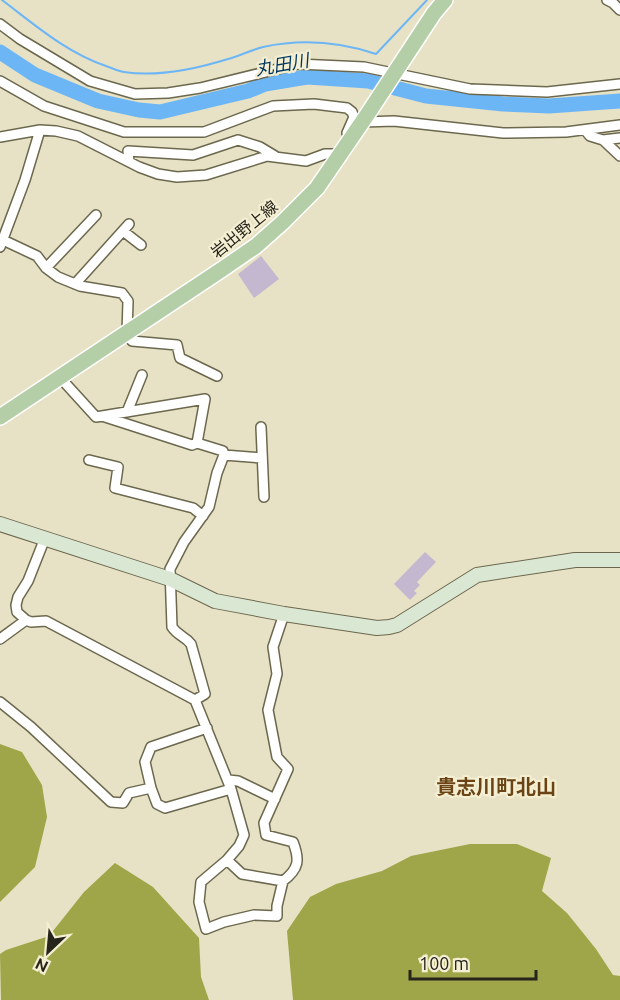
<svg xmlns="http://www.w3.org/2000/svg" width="620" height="1000" font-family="Ubuntu,'Noto Sans JP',sans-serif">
	<rect width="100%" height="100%" fill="#e7e2c5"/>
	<path fill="#9fa649" d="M0,744L22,752L42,785L47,817L35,867L0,902Z
		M470,844H517L551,858L542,891L567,913L596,949L613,975L620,976V1000H293L287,931L310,897L336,884L382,871L411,856Z
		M115,863L153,887L199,938L201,977L209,1000H1L0,954L6,950L49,936L84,892Z"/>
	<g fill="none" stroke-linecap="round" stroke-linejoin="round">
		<path stroke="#6db6f6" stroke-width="2" d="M2,0C35,25 67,53 106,66C112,68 118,71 124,72C157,77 196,69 228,59C239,56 251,50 263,47C300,39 340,42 376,54L427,0"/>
		<path stroke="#6db6f6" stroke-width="15" d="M0,52L35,75L98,101L139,110L160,112L248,91L265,84L307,77L368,81L426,96L503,104L549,106L620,101"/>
	</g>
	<path fill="#c4b7d0" d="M261,256L279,279L254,298L238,274Z
		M425,552L436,562L417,582L420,585L414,591L417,593L410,600L394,584Z"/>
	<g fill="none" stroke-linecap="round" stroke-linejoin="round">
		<defs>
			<path id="street" d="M607,0L613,3L620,10
				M0,24L20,39L90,81L135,94L168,93L200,88L298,64L364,67L470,89L547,92L620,84
				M0,81L44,106L124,132H204L273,106L314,104L347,108L352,112L354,117L347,133
				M363,122L394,121L503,133L566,132L620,125
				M585,130L590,136L603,140L620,156
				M0,137L40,130L56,131L78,136L139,167L158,174L177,177L206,175L267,156L306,161L325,154H341V152
				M603,140L620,138
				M129,162L128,151L193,155L238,140L260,147L275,156
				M123,231L141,245
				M3,240L37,256L46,268L58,277L80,286L122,293L128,301L127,334L132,341L177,345L180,358L217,376
				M0,247L25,180L40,130
				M46,268L96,215
				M75,284L129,224
				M61,377L66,384L96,417L205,399L197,443
				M127,412L142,375
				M102,416L192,445L197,443L223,451L224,455L217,473L209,507L184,542L170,569L172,627C178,636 185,636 191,644L205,694L195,700
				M261,427L264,497
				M224,455L262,458
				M89,460L118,467L115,488L193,508L203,516
				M45,538L28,581L18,597L16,605L17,612L26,620L31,622L46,621L195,700L231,789L244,835L239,846L227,860L242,874L283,881C299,869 300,860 293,842L266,835L264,823L288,769L277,757L268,710L277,674L273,647L284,614
				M0,639L26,620
				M0,702L31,727L111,802L123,803L129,793L151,788
				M207,728L151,747L145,762L151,788L157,804L165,808L231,789
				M228,780L238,781L275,799
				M227,860L201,882L199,902L206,929L224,922L254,915L277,916V906L283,881"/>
			<path id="secondary" d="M0,524L170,579L215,601L284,614L377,628L389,627L397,625L477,575L575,560H620"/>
			<path id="primary" d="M0,417L221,270L256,246L283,222L317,188L367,115L434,13L445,0"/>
		</defs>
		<use href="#street" stroke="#6c684e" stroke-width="12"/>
		<use href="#secondary" stroke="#6c684e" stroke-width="16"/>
		<use href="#primary" stroke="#fff" stroke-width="18"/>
		<use href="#street" stroke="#fff" stroke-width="9"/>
		<use href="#secondary" stroke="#dae7d3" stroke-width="14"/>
		<use href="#primary" stroke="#b4cfa7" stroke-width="15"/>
	</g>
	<g text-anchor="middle" stroke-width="4.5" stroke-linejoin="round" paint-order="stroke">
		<g font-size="16" fill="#27251b" stroke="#f4efd2">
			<text transform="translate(244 229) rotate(-39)" y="6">岩出野上線</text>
		</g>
		<g font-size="18" font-style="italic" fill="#00375f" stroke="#f4efd2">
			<text transform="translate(282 65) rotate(-10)" y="6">丸田川</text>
		</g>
		<g font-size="20" font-weight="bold" fill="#6b4416" stroke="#f4efd2">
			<text x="496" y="794">貴志川町北山</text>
		</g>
	</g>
	<g transform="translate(48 952) rotate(206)" stroke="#f4efd2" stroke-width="4.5" paint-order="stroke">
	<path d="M0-4.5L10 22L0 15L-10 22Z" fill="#27251b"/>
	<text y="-9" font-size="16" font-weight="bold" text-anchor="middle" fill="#27251b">N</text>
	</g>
	<path d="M410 970v9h126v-9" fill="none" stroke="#27251b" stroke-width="3"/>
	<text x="419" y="970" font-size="18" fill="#27251b" stroke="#f4efd2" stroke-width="4.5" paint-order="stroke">100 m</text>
</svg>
